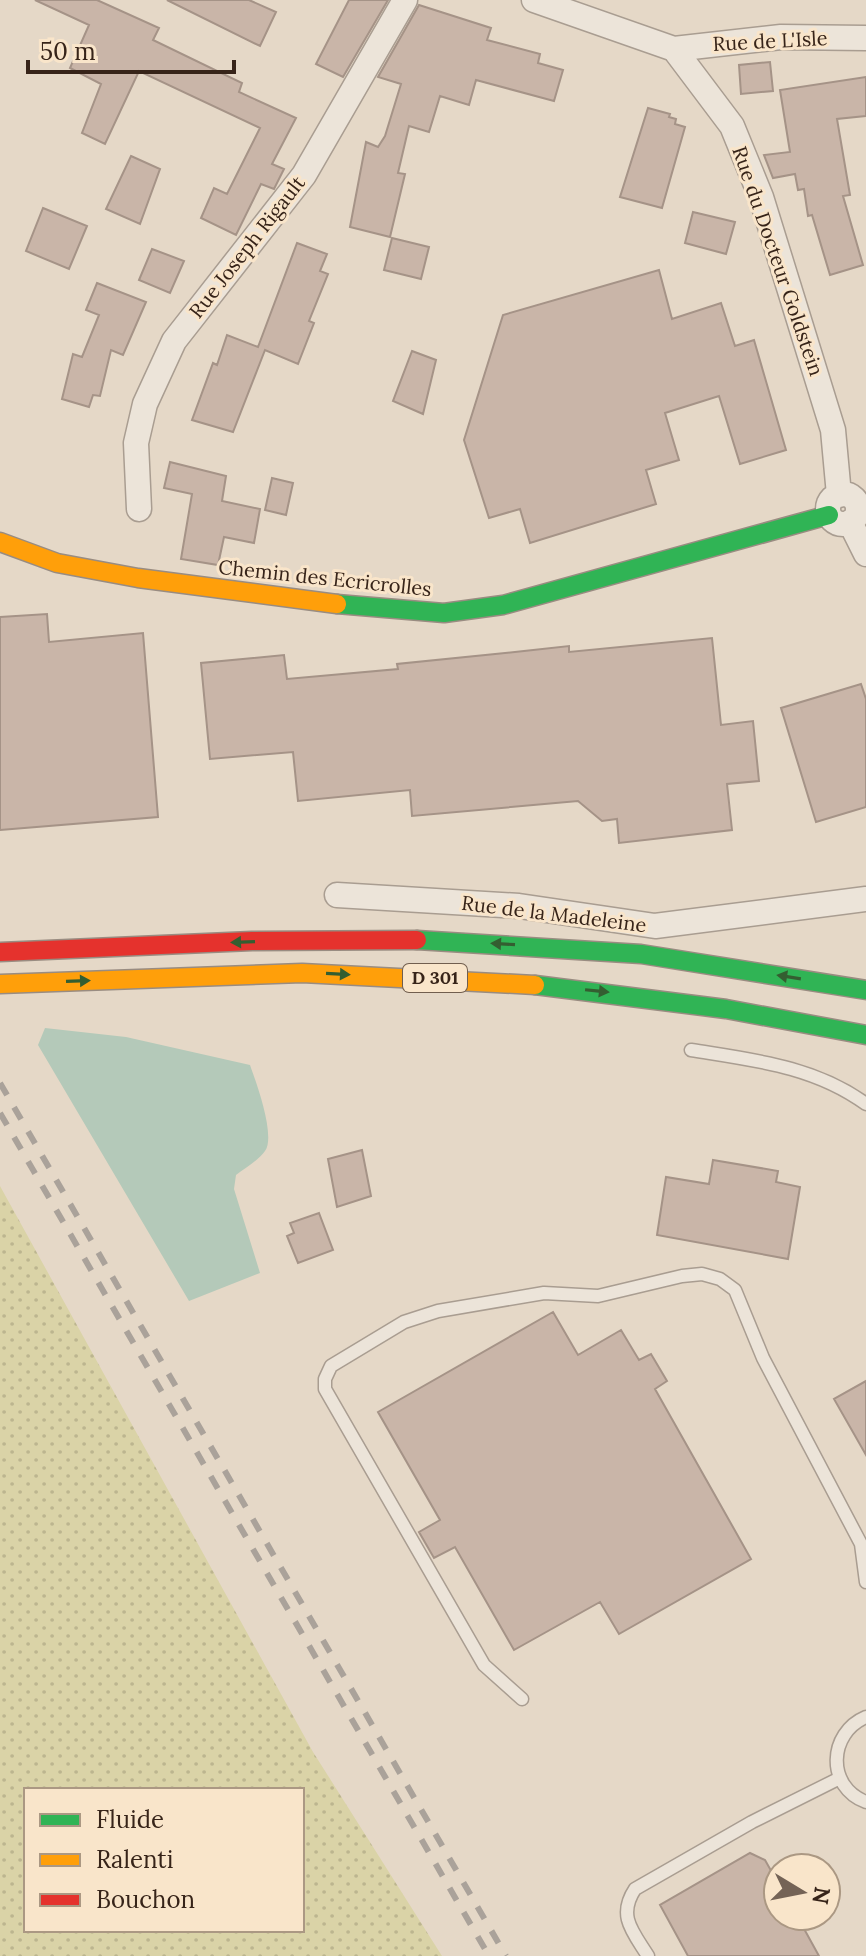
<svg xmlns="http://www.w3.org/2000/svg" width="866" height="1956" font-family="Lora,serif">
	<defs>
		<pattern id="grass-dots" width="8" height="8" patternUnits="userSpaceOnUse" patternTransform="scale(2)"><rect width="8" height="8" fill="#dad3a7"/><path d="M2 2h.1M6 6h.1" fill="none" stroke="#bcb58f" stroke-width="1.8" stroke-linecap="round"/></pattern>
	</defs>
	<rect width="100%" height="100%" fill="#e5d8c7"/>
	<path fill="url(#grass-dots)" fill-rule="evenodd" d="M0,1186L313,1752L442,1956H0ZM26,1790H302V1930H26Z"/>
	<path fill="#b4c9b9" d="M45,1028L126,1037L250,1065C256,1082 276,1136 265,1151C259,1160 245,1168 236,1175L234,1189L260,1273L189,1301L38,1045Z"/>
	<path fill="#c9b5a8" stroke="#a59387" stroke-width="2" d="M35,0H97L159,28L153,40L242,83L239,92L296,118L272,164L284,169L274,189L261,184L236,235L201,218L214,188L227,194L260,128L139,71L105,144L82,133L101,84L70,68L89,25Z
		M167,0H249L276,12L260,46Z
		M349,0H388L343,77L316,64Z
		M419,5L491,28L487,40L540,54L538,63L563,70L554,101L476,80L469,105L440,96L429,132L409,126L398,173L405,174L390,237L350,227L366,142L378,147L385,136L401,84L378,77Z
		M770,62L773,91L741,94L739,65Z
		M866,77V116L837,119L850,195L843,196L863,265L830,275L812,215L808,216L804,189L798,190L795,174L773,178L764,155L790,152L780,90Z
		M648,108L670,114L669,117L676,119L675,124L685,127L662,208L620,197Z
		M131,156L160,169L140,224L106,209Z
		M43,208L87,226L69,269L26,251Z
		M693,212L735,222L726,254L685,243Z
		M392,238L429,247L421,279L384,270Z
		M297,243L327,254L320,271L328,274L309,321L314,323L298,364L265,350L233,432L192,420L213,363L217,365L227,335L258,347Z
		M152,249L184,261L170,293L139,280Z
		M659,270L672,319L721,303L735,346L754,340L786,450L740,464L719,396L665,413L679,460L646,470L656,504L530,543L520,509L489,518L464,440L503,315Z
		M97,283L146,302L123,355L111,350L100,396L93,395L89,407L62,399L73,354L82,357L99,315L86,310Z
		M412,351L436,360L423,414L393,401Z
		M170,462L226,476L222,501L260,509L254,543L224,537L218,565L181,559L192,494L164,488Z
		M272,478L293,483L286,515L265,510Z
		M47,614L49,642L143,633L158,817L0,830V617Z
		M712,638L721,725L753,721L759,781L727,784L732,830L619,843L617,819L602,821L578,801L412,816L410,790L298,801L293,752L210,759L201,663L284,655L287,679L398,669L397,664L524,651L569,646V652Z
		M861,684L866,699V807L816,822L781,708Z
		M362,1150L371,1196L337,1207L328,1159Z
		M713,1160L778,1171L776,1182L800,1187L788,1259L657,1235L666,1177L709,1184Z
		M319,1213L333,1250L298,1263L287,1236L294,1233L290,1223Z
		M553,1312L578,1355L621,1330L639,1360L651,1354L667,1381L655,1389L751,1559L619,1634L600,1602L514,1650L455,1547L434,1558L419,1532L440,1520L378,1412Z
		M866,1381V1455L834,1399Z
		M750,1853L765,1860L778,1883V1916H797L819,1956H688L660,1905Z"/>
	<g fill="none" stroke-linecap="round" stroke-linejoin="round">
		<defs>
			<path id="lane" d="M691,1050C753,1060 814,1066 866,1104
				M522,1699L484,1665L325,1389V1379L331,1366L404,1322L438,1311L544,1293L598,1296L682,1276L702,1274L720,1279L735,1290L763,1358L861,1544L866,1582
				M866,1717C828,1733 826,1787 866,1802
				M648,1956C633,1932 617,1916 635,1889L752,1822L840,1778"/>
			<path id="street" d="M534,0L674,49L732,126L761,197L833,430L839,495
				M674,49L781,37L866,38
				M828 509a15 15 0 1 1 30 0a15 15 0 1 1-30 0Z
				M139,509L136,443L145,404L174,341L304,175L405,0
				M850,522L866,554
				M337,895L519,906L655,926L866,899"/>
			<path id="fast" d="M337,604L444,613L503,605L829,515
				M417,940L641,954L866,990
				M535,985L726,1009L866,1035"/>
			<path id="slow" d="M0,542L57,563L138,578L337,604
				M0,984L302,973L535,985"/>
			<path id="jam" d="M0,952L252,941L417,940"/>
		</defs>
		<use href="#lane" stroke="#a99d91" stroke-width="15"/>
		<use href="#street" stroke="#a99d91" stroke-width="27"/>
		<use href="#fast" stroke="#998c81" stroke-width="21"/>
		<use href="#slow" stroke="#998c81" stroke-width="21"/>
		<use href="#jam" stroke="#998c81" stroke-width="21"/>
		<use href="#lane" stroke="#ece4d9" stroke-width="12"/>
		<use href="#street" stroke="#ece4d9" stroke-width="24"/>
		<use href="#fast" stroke="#30b455" stroke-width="18"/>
		<use href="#slow" stroke="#ff9f0a" stroke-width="18"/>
		<use href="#jam" stroke="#e5322d" stroke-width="18"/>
		<path stroke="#aaa29a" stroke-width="6" stroke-dasharray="14 14" stroke-linecap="butt" d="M0,1083L506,1956
			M0,1113L489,1956"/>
	</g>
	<defs><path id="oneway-solid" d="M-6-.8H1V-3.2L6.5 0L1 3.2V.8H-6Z" transform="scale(2)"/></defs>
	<g fill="#345e31">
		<use href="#oneway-solid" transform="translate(243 942) rotate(178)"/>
		<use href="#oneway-solid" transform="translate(503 944) rotate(-177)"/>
		<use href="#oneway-solid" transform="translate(338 974) rotate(3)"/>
		<use href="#oneway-solid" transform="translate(789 977) rotate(-171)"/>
		<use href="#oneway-solid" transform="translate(78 981) rotate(-2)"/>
		<use href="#oneway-solid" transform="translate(597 991) rotate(6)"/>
	</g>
	<g text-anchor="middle" stroke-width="6" stroke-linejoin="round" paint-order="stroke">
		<rect fill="#f9e5ca" stroke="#715e4e" stroke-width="2" x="403" y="964" width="64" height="28" rx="6"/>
		<g font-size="18" font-weight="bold" fill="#372419">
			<text x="435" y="984">D 301</text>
		</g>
		<g font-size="20" fill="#372419" stroke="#f9e5ca">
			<text transform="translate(770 41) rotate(-3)" y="7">Rue de L'Isle</text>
			<text transform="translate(247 247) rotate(-52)" y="7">Rue Joseph Rigault</text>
			<text transform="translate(778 261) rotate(71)" y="7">Rue du Docteur Goldstein</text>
			<text transform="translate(325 578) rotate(6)" y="7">Chemin des Ecricrolles</text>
			<text transform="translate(554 914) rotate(7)" y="7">Rue de la Madeleine</text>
		</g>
	</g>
	<rect x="24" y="1788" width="280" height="144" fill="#f9e5ca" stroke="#ab9883" stroke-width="2"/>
	<rect x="40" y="1814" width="40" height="12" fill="#30b455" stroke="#ab9883" stroke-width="2"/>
	<text x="96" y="1828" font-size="24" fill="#372419">Fluide</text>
	<rect x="40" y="1854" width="40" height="12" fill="#ff9f0a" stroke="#ab9883" stroke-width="2"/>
	<text x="96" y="1868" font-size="24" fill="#372419">Ralenti</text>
	<rect x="40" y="1894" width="40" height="12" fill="#e5322d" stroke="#ab9883" stroke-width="2"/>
	<text x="96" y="1908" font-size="24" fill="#372419">Bouchon</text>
	<g transform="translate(802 1892) rotate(100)"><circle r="38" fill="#f9e5ca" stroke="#ab9883" stroke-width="2"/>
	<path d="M0-6L14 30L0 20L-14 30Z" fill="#746356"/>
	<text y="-12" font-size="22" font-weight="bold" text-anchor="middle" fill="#372419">N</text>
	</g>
	<path d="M28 60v12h206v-12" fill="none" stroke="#372419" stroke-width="4"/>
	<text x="40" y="60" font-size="24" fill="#372419" stroke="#f9e5ca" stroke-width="6" paint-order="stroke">50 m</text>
</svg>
